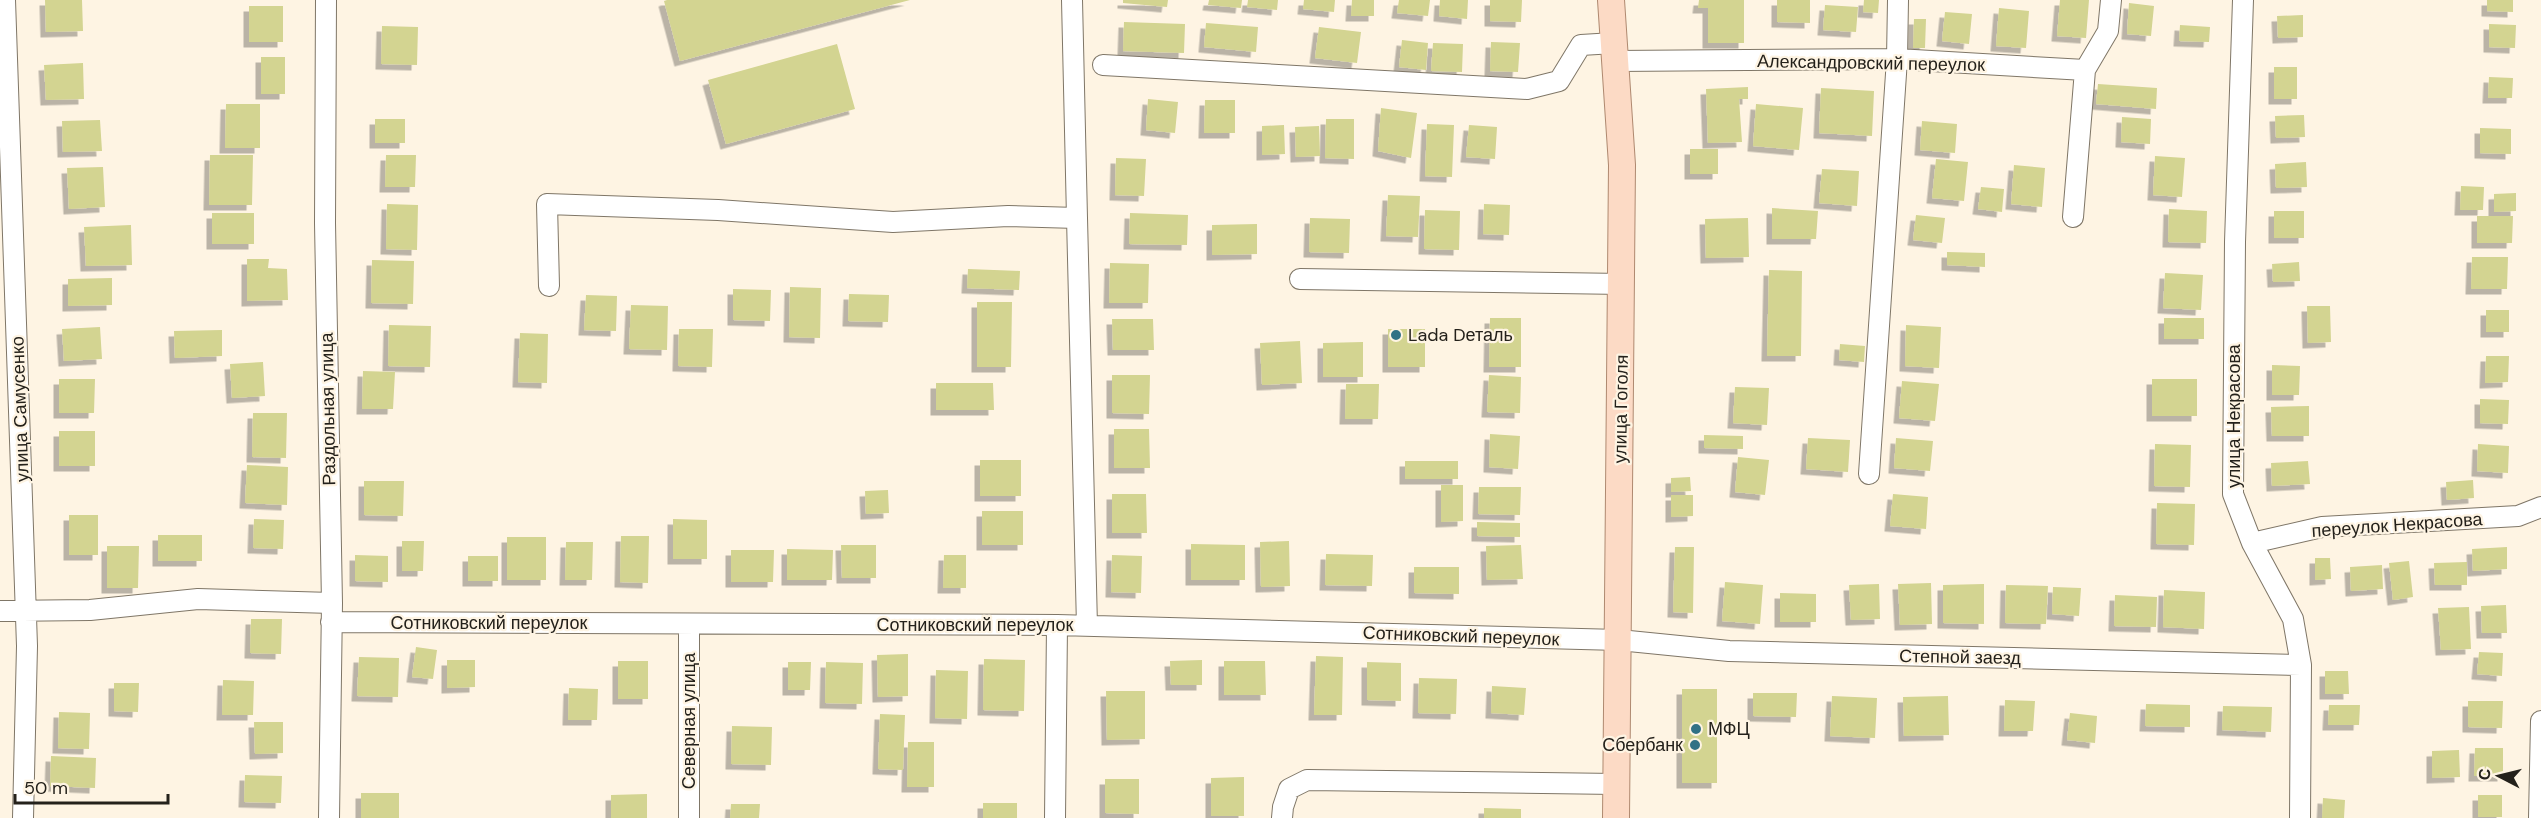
<svg xmlns="http://www.w3.org/2000/svg" width="2541" height="818" font-family="'DM Sans',sans-serif">
	<defs>
		<filter id="shadow"><feDropShadow dx="-5.5" dy="5.5" stdDeviation="0" flood-color="#0004"/></filter>
	</defs>
	<rect width="100%" height="100%" fill="#fef4e3"/>
	<path fill="#d3d491" filter="url(#shadow)" d="M45,0H82L83,31L46,32Z
		M910,0L680,61L664,1L667,0Z
		M1123,0H1168L1167,7L1123,3Z
		M1209,0H1242L1241,8L1208,5Z
		M1248,0H1278L1277,10L1247,7Z
		M1304,0H1335L1334,12L1303,9Z
		M1352,0H1374V16H1351Z
		M1399,0H1430L1428,16L1397,13Z
		M1440,0H1468L1467,19L1439,16Z
		M1490,0H1522L1521,22L1490,21Z
		M1699,0H1744V43H1708V8H1698Z
		M1777,0H1810V23L1777,22Z
		M1864,0H1879L1878,13L1863,12Z
		M2060,0H2089L2086,38L2057,36Z
		M2487,0H2513V12L2487,11Z
		M2129,3L2154,6L2151,36L2127,34Z
		M1825,5L1858,7L1856,32L1823,30Z
		M249,6H283V42H249Z
		M1999,8L2029,11L2026,48L1996,46Z
		M1945,12L1972,14L1969,44L1942,41Z
		M2303,15V37L2278,38L2277,16Z
		M1914,19H1926L1925,48H1913Z
		M1124,22L1185,24L1184,53L1123,51Z
		M1206,23L1258,27L1256,52L1204,47Z
		M2489,24L2516,25L2515,48L2489,47Z
		M2180,25L2210,27L2209,42L2179,41Z
		M382,26L418,27L417,65L381,64Z
		M1319,27L1361,32L1357,63L1315,58Z
		M1402,40L1428,43L1426,70L1399,67Z
		M1491,42L1520,43L1518,72L1490,71Z
		M1433,43L1463,44L1462,72L1431,71Z
		M837,44L855,109L726,144L708,80Z
		M261,57H285V94H261Z
		M83,63L84,99L46,100L44,65Z
		M2274,67H2297V99H2274Z
		M2489,77L2513,78L2512,98H2488Z
		M2098,84L2157,88L2156,109L2096,104Z
		M1748,87V99H1739L1742,142L1708,143L1706,89Z
		M1821,88L1874,91L1872,136L1819,133Z
		M1148,99L1178,102L1175,133L1146,130Z
		M1205,100H1235V133H1204Z
		M226,104H260V148H225Z
		M1756,104L1803,108L1799,150L1753,146Z
		M1381,108L1417,113L1411,158L1378,151Z
		M2304,115L2305,137L2276,138L2275,116Z
		M2122,117L2151,119L2150,144L2121,142Z
		M375,119H405V143H375Z
		M1326,119H1354V159L1325,158Z
		M100,120L102,151L63,152L62,121Z
		M1922,121L1957,124L1955,153L1920,150Z
		M1427,124L1454,125L1452,177L1425,176Z
		M1284,125L1285,154L1262,155V126Z
		M1469,125L1497,127L1495,159L1466,157Z
		M1319,126L1320,156L1296,157L1295,127Z
		M2480,128L2511,129V154L2480,153Z
		M1690,149H1718V174H1690Z
		M210,155H253L252,205H209Z
		M386,155H416L415,187H385Z
		M2155,156L2185,158L2182,197L2153,195Z
		M1116,158L1146,159L1144,196L1115,195Z
		M1936,159L1968,162L1964,201L1932,198Z
		M2306,162L2307,187L2276,188L2275,164Z
		M2014,165L2045,168L2042,207L2011,204Z
		M103,167L105,207L69,209L67,168Z
		M1822,169L1859,171L1857,206L1819,203Z
		M2461,186L2484,187L2483,210H2460Z
		M1981,187L2004,189L2002,212L1978,209Z
		M2516,193V211L2494,212V194Z
		M1388,195L1420,196L1418,237L1386,236Z
		M387,204L418,205L417,250L386,249Z
		M1484,204L1510,205L1509,235L1483,234Z
		M1772,208L1818,211L1816,239H1772Z
		M2169,209L2207,211L2206,243L2168,242Z
		M1425,210L1460,211L1459,250L1424,249Z
		M2274,211H2304V238H2274Z
		M212,213H254V244H212Z
		M1130,213L1188,215L1187,245L1129,244Z
		M1916,215L1945,218L1942,243L1913,240Z
		M2477,216H2513L2512,243H2477Z
		M1310,218L1350,219L1349,253L1309,252Z
		M1748,218L1749,257L1706,258L1705,219Z
		M1257,224V254L1212,255V225Z
		M131,225L132,265L86,266L84,227Z
		M1947,252L1985,253V267L1947,265Z
		M2472,257H2508L2507,289H2471Z
		M247,259H269L268,268L287,269L288,300L247,301Z
		M372,260L414,261L413,304L371,303Z
		M2299,262L2300,281L2273,282L2272,264Z
		M1110,263L1149,264L1148,303H1109Z
		M968,269L1020,271L1019,290L967,288Z
		M1769,270L1802,271L1801,356H1767Z
		M2165,273L2203,275L2201,310L2163,308Z
		M112,278V305L68,306V279Z
		M790,287L821,288L820,338L789,337Z
		M733,289L771,290L770,321L733,320Z
		M849,294L889,295L888,322L848,321Z
		M586,295L617,296L616,331L584,330Z
		M977,302H1012L1011,367H977Z
		M631,305L668,306L667,350L629,349Z
		M2307,306H2330L2331,342L2308,343Z
		M2486,310H2509V332H2486Z
		M1490,318H1521V367H1489Z
		M2164,318H2204V339H2164Z
		M1112,319H1153L1154,350H1113Z
		M389,325L431,326L430,367L388,366Z
		M1906,325L1941,327L1939,368L1905,366Z
		M100,327L102,359L64,361L62,329Z
		M679,329H713L712,367L678,366Z
		M1388,329H1425V367H1388Z
		M222,330V356L175,358L174,331Z
		M520,333L548,334L547,383L518,382Z
		M1300,341L1302,383L1262,385L1260,343Z
		M1363,342V377H1323V343Z
		M1840,344L1865,346L1864,362L1839,360Z
		M2486,356H2509L2508,382L2485,383Z
		M263,362L265,396L232,398L230,364Z
		M2272,365L2300,366L2299,395H2272Z
		M363,371L395,372L393,409H362Z
		M1112,375H1150L1149,414L1112,413Z
		M1489,375L1521,377L1520,413L1487,412Z
		M59,379H95L94,413H59Z
		M2152,379H2197V416H2152Z
		M1902,381L1939,384L1935,421L1899,418Z
		M936,383H993L994,410H936Z
		M1346,384H1379L1378,419H1345Z
		M1735,387L1769,388L1767,425L1733,423Z
		M2480,399L2509,400L2508,424L2480,423Z
		M2309,406V436H2272L2271,407Z
		M253,413H287L286,458L252,457Z
		M1114,429H1149L1150,468H1114Z
		M59,431H95V466H59Z
		M1490,434L1520,436L1518,469L1489,467Z
		M1704,435L1743,436V449L1704,448Z
		M1808,438L1850,440L1848,472L1806,469Z
		M1896,438L1933,441L1930,471L1894,468Z
		M2155,444L2191,445L2190,487L2154,486Z
		M2478,444L2509,446L2508,473L2477,471Z
		M1738,457L1769,460L1765,495L1735,492Z
		M980,460H1021V496H980Z
		M1405,461H1458V479H1405Z
		M2308,461L2310,484L2272,486L2271,463Z
		M247,465L288,467L287,505L245,503Z
		M1690,477L1691,491L1671,492V478Z
		M2473,480L2474,498L2447,500L2446,482Z
		M364,481H404L403,516L364,515Z
		M1441,485H1463V521L1441,522Z
		M1479,487H1521L1520,515L1478,514Z
		M888,490L889,513L866,514L865,491Z
		M1112,494H1146L1147,533H1112Z
		M1893,494L1928,497L1926,529L1890,526Z
		M1671,495H1693V516L1671,517Z
		M2157,503L2195,504L2194,545L2156,544Z
		M982,511H1023V545H982Z
		M69,515H98V555H69Z
		M254,519L284,520L283,549L253,548Z
		M673,519L707,520V559H673Z
		M1477,522L1520,523V537L1477,536Z
		M158,535H202V561H158Z
		M621,536H649L648,583L620,582Z
		M507,537H546V580H507Z
		M402,541H424L423,571H402Z
		M1289,541L1290,586L1261,587L1260,542Z
		M566,542H593L592,580H565Z
		M1191,544L1245,545V580H1191Z
		M841,545H876V578H842Z
		M1521,545L1523,579L1487,580L1486,546Z
		M107,546H139L138,588H107Z
		M1675,547H1694L1693,613L1673,612Z
		M2507,547V569L2473,571L2472,549Z
		M787,549L833,550L832,580H787Z
		M731,550H774L773,582H731Z
		M1326,554L1373,555L1372,586L1325,585Z
		M355,555L388,556V582L355,581Z
		M944,555H966V588H943Z
		M1112,555L1142,556L1141,593L1111,592Z
		M468,556H498V581H468Z
		M2315,558H2330L2331,579L2315,580Z
		M2409,561L2413,597L2393,600L2389,563Z
		M2467,562V585H2435L2434,563Z
		M2382,565L2383,589L2351,591L2350,567Z
		M1414,567H1459V594L1414,593Z
		M1725,582L1763,585L1760,624L1722,621Z
		M1931,583L1932,624L1900,625L1898,584Z
		M1879,584L1880,619L1851,620L1849,585Z
		M1984,584V624L1943,623V585Z
		M2006,585L2048,586L2046,624L2005,623Z
		M2053,587L2081,588L2079,616L2052,614Z
		M2164,590L2205,592L2204,629L2163,627Z
		M1780,593L1816,594V622H1780Z
		M2115,595L2157,597L2156,627L2114,626Z
		M2506,605L2507,633H2482L2481,606Z
		M2469,607L2471,649L2441,650L2438,608Z
		M251,619H282L281,654L250,653Z
		M416,647L437,650L433,679L412,677Z
		M2479,652L2503,653L2502,676L2477,674Z
		M908,654V696L878,697L877,655Z
		M1316,656L1343,657L1342,715H1314Z
		M359,657L399,658L398,697L357,696Z
		M984,659L1025,660L1024,711L983,710Z
		M447,660H475V687L447,688Z
		M1202,660V685H1171L1170,661Z
		M618,661H648V699H618Z
		M1224,661H1265L1266,695H1224Z
		M788,662H811L810,690H788Z
		M826,662L863,663L862,704L825,703Z
		M1367,662L1401,663V701L1367,700Z
		M936,670L968,671L967,719L935,718Z
		M2325,671H2348L2349,694H2325Z
		M1419,678L1457,679L1456,714L1418,713Z
		M223,680L254,681L253,715H222Z
		M114,683H139L138,712L114,711Z
		M1492,686L1526,688L1524,715L1491,713Z
		M569,688L598,689L597,720H568Z
		M1682,689H1717V783H1682Z
		M1106,691H1145V739L1107,740Z
		M1753,693H1797L1796,717L1753,716Z
		M1832,696L1877,698L1875,738L1830,736Z
		M1948,696L1949,735L1904,736L1903,697Z
		M2005,700L2035,701L2033,731H2004Z
		M2468,701H2503L2502,728L2468,727Z
		M2146,704L2190,705V727L2145,726Z
		M2329,705H2360L2359,725H2328Z
		M2223,706L2272,707L2271,732L2222,730Z
		M59,712L90,713L89,749L58,748Z
		M2070,713L2097,716L2095,743L2067,740Z
		M880,714L905,715L903,770L878,769Z
		M254,722H283V753L255,754Z
		M732,726L772,727L771,765L731,764Z
		M908,742H934V787H907Z
		M2475,748H2503V776H2474Z
		M2459,750L2460,777L2432,778V751Z
		M51,756L96,758L95,788L50,786Z
		M245,775L282,776L281,803L244,802Z
		M1244,777V816H1211V778Z
		M1105,779H1139V814L1105,813Z
		M361,793H399V818H361Z
		M647,794V818H611V795Z
		M2478,795H2502V817H2478Z
		M2323,798L2345,800L2344,818H2322Z
		M983,803H1017V818H983Z
		M731,804H760L759,818H730Z
		M1484,808L1521,809V818H1484Z"/>
	<g fill="none" stroke-linecap="round" stroke-linejoin="round">
		<defs>
			<path id="minor" d="M5,0L27,646L23,818
				M326,0L325,223L332,603L329,818
				M1072,0L1077,218
				M2243,0L2235,242L2233,494L2252,543L2293,619L2301,665L2300,818
				M1615,61L1897,59L2085,70L2108,31L2111,0
				M1103,65L1527,89L1559,81L1581,45L1614,43
				M2073,217L2085,70
				M1300,279L1623,284
				M549,286L547,204L718,210L893,222L1008,216L1077,218L1087,626
				M1869,474L1897,59L1898,0
				M2252,543L2322,527L2518,516L2541,507
				M0,611L90,610L198,599L332,603
				M331,622L1057,625L1619,640L1729,651L2301,665
				M689,624V818
				M1055,818L1057,625
				M1282,818L1283,807L1289,789L1307,780L1616,784
				M2539,818L2541,721"/>
			<path id="major" d="M1611,0L1622,165L1616,818"/>
		</defs>
		<use href="#minor" stroke="#7f7667" stroke-width="22"/>
		<use href="#major" stroke="#af8970" stroke-width="28"/>
		<use href="#minor" stroke="#fff" stroke-width="20"/>
		<use href="#major" stroke="#fcdac5" stroke-width="26"/>
	</g>
	<g fill="#317185" stroke="#fef4e3" stroke-width="2">
		<circle cx="1396" cy="335" r="6"/>
		<circle cx="1696" cy="729" r="6"/>
		<circle cx="1695" cy="745" r="6"/>
	</g>
	<g text-anchor="middle" stroke-width="4.5" stroke-linejoin="round" paint-order="stroke">
		<g font-size="18" fill="#24211b" stroke="#fef4e3">
			<text transform="translate(1871 63) rotate(1)" y="6">Александровский переулок</text>
			<text transform="translate(20 409) rotate(-92)" y="6">улица Самусенко</text>
			<text transform="translate(328 409) rotate(-91)" y="6">Раздольная улица</text>
			<text transform="translate(1621 409) rotate(-89)" y="6">улица Гоголя</text>
			<text transform="translate(2234 416) rotate(-90)" y="6">улица Некрасова</text>
			<text transform="translate(2397 525) rotate(-4)" y="6">переулок Некрасова</text>
			<text x="489" y="629">Сотниковский переулок</text>
			<text x="975" y="631">Сотниковский переулок</text>
			<text transform="translate(1461 636) rotate(2)" y="6">Сотниковский переулок</text>
			<text transform="translate(1960 657) rotate(1)" y="6">Степной заезд</text>
			<text transform="translate(689 721) rotate(-90)" y="6">Северная улица</text>
		</g>
		<g font-size="18" fill="#24211b" stroke="#fef4e3" text-anchor="start">
			<text x="1408" y="341">Lada Dеталь</text>
			<text x="1708" y="735">МФЦ</text>
			<text x="1683" y="751" text-anchor="end">Сбербанк</text>
		</g>
	</g>
	<g transform="translate(2499 776) rotate(277)" stroke="#fef4e3" stroke-width="4.5" paint-order="stroke">
	<path d="M0-4.5L10 22L0 15L-10 22Z" fill="#24211b"/>
	<text y="-9" font-size="16" font-weight="bold" text-anchor="middle" fill="#24211b">С</text>
	</g>
	<path d="M15 794v9h153v-9" fill="none" stroke="#24211b" stroke-width="3"/>
	<text x="24" y="794" font-size="18" fill="#24211b" stroke="#fef4e3" stroke-width="4.5" paint-order="stroke">50 m</text>
</svg>
